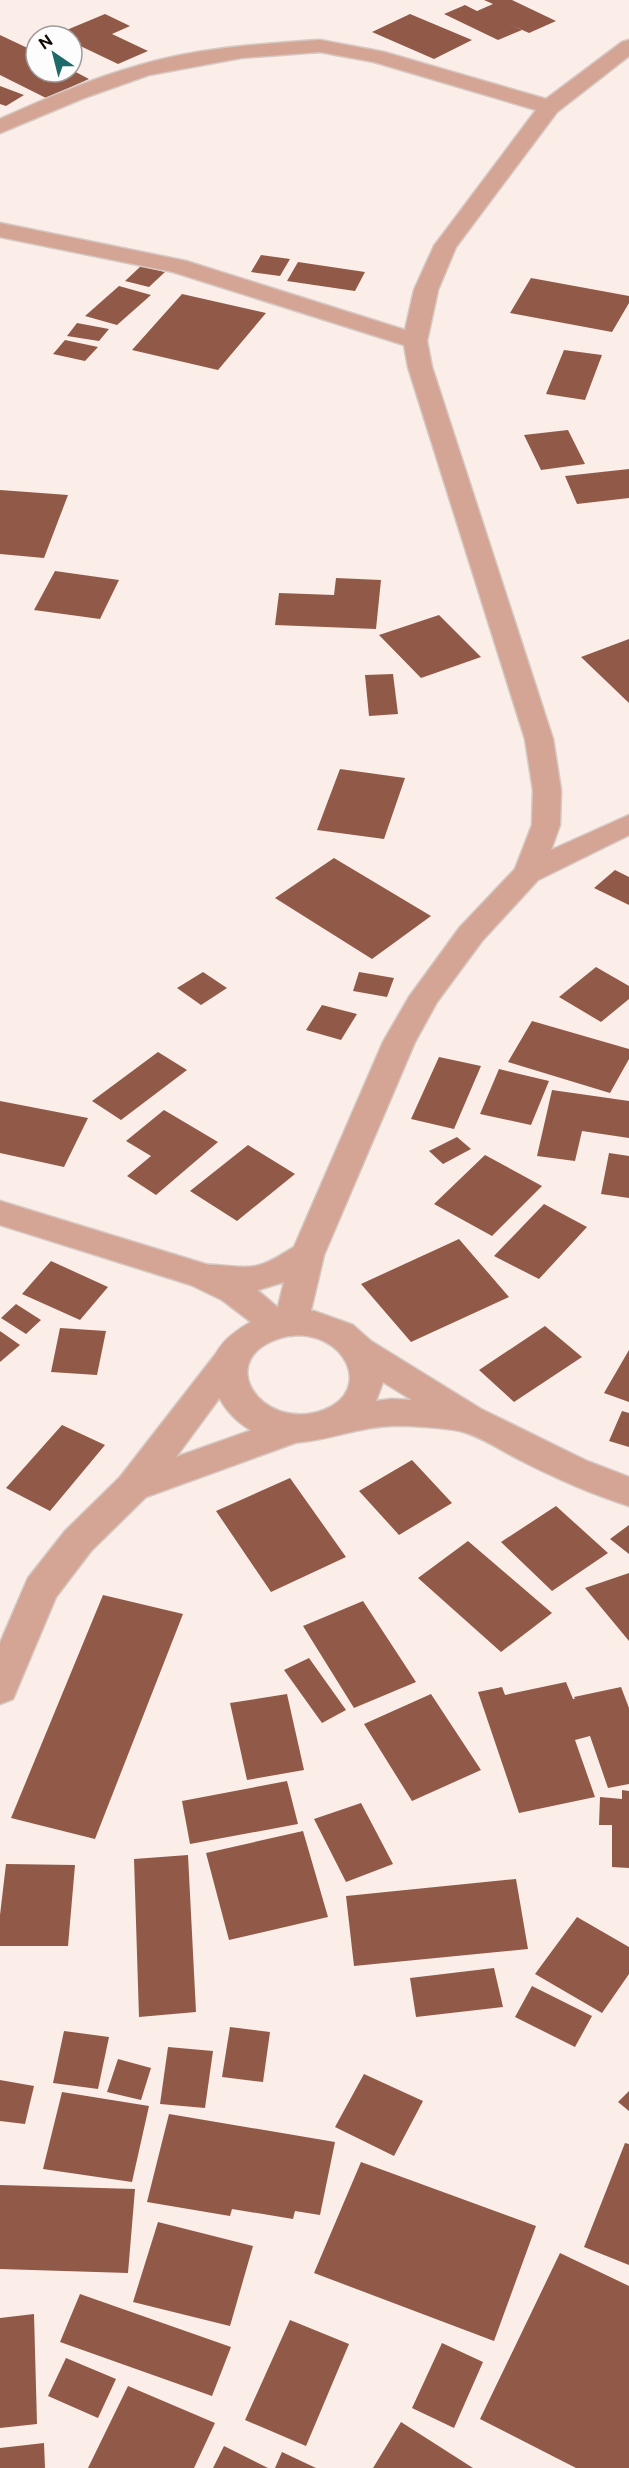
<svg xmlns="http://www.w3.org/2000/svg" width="629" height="2468" font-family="'Public Sans',sans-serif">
	<rect width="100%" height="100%" fill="#fbede8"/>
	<path fill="#915a48" d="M484,0H512L556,21L529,33L487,14L522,30L498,40L444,14L465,5L477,11L493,4Z
		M105,14L130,26L112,34L148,51L118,64L72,42V36L57,34Z
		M410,14L472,40L434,59L372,32Z
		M0,35L36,52V72L72,70L89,79L46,98L0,75Z
		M0,86L24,95L6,106L0,104Z
		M261,255L290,259L280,276L251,272Z
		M298,262L365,272L355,291L287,281Z
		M141,266L165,272L149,287L125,281Z
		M531,278L629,296V303L612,332L510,313Z
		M119,286L151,295L117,325L85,316Z
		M182,294L266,313L218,370L132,350Z
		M77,323L109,329L99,341L67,336Z
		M65,340L98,347L85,361L53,354Z
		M564,350L602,355L585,400L546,394Z
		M568,430L585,464L541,470L524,435Z
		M629,469V498L577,504L565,476Z
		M0,490L68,495L44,558L0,554Z
		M55,571L119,580L100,619L34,610Z
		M336,578L381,580L376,629L275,625L279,593L334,595Z
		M439,615L481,657L421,678L379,635Z
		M629,639V703L581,657Z
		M393,674L398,714L369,716L365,675Z
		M340,769L405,778L384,839L317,830Z
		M334,858L431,916L372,959L275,898Z
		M615,870L629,877V905L594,888Z
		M596,967L629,986V999L601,1022L559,997Z
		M203,972L227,988L201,1005L177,988Z
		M359,972L394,978L387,997L353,991Z
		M322,1005L357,1014L341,1040L306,1030Z
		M532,1021L629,1049V1059L610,1093L508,1062Z
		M158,1052L187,1070L121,1120L92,1101Z
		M439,1057L481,1066L454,1129L411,1119Z
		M499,1069L549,1081L531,1125L480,1114Z
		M552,1090L629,1101V1138L582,1131L575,1161L537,1156Z
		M0,1101L88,1118L64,1167L0,1153Z
		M164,1110L218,1142L156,1195L127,1176L151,1156L126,1141Z
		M457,1137L471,1149L443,1164L429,1151Z
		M248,1145L295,1174L237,1221L190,1191Z
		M609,1153L629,1156V1198L601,1194Z
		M485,1155L542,1186L492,1236L434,1204Z
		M544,1204L587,1227L539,1279L494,1256Z
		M459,1239L509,1297L411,1342L361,1284Z
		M51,1261L108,1287L80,1320L22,1294Z
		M16,1304L41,1320L26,1334L1,1318Z
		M545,1326L582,1357L514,1402L479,1370Z
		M60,1328L106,1331L97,1375L51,1372Z
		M0,1331L20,1345L0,1362Z
		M629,1350V1402L604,1393Z
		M622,1411L629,1413V1447L609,1441Z
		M62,1425L105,1445L50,1511L6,1488Z
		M412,1460L452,1503L399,1535L359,1491Z
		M290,1478L346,1557L271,1592L216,1511Z
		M556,1506L608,1553L552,1591L501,1542Z
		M629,1525V1554L610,1539Z
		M468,1541L552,1613L501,1652L418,1578Z
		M629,1573V1641L585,1588Z
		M103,1595L183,1614L95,1839L11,1818Z
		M363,1601L416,1682L354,1708L303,1626Z
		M309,1658L346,1710L322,1723L284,1670Z
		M566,1682L573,1699H575L574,1697L621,1687L629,1708V1784L608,1788L590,1736L575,1740L595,1797L519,1813L478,1692L502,1687L505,1695Z
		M287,1694L304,1770L247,1780L230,1703Z
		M431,1694L481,1770L412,1801L364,1724Z
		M287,1781L298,1824L190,1844L182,1801Z
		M622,1790L629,1791V1868L612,1867V1825H599L600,1797L622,1799Z
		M361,1803L393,1864L346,1882L314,1819Z
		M303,1831L328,1917L229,1940L206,1853Z
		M188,1855L196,2012L139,2017L134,1859Z
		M6,1864L75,1865L68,1946H0V1915Z
		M516,1879L528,1949L354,1966L346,1896Z
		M577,1917L629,1947V1974L602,2013L535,1974Z
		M494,1968L503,2007L416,2017L410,1978Z
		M532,1986L592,2016L575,2047L515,2017Z
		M230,2027L270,2032L263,2082L222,2077Z
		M64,2031L109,2037L98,2089L53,2083Z
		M168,2047L213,2051L205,2108L160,2104Z
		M118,2059L151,2068L141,2100L107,2092Z
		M364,2074L423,2101L394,2156L335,2127Z
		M0,2080L34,2086L25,2124L0,2121Z
		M629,2091V2111L618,2102Z
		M62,2092L149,2106L132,2182L43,2169Z
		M169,2114L335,2142L320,2215L295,2211L293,2219L232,2209L230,2216L147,2202Z
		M625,2143L629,2144V2265L584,2247Z
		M361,2162L536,2226L494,2341L314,2273Z
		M0,2185L135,2189L128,2273L0,2269Z
		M158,2222L253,2246L230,2326L133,2302Z
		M560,2253L629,2286V2468H576L480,2419Z
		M80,2294L231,2347L212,2396L60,2342Z
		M34,2314L37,2424L0,2428V2318Z
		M290,2320L349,2344L306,2446L245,2420Z
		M442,2343L483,2362L454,2428L412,2408Z
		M66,2358L116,2379L98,2418L48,2396Z
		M128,2386L215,2423L194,2468H88Z
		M401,2422L473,2468H373Z
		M44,2443L45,2468H0V2448Z
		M224,2446L268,2468H213Z
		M282,2452L316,2468H275Z"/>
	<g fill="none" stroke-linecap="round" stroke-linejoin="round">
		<defs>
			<path id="minor" d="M320,40L384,52L546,99L622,42L629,40V56L557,112L456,247L438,290L427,341L432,367L553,739L561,790L560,825L551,850L629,815V835L538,880L482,941L437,1002L415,1042L324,1255L308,1323L303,1332L291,1336L279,1332L274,1323L284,1282L255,1291L203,1288L191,1285L186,1276L191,1267C213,1261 235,1270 256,1266C270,1263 282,1254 294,1247L383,1042L409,997L460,927L515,869L532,825L533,790L525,739L408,367L404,345L173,272L0,237V223L186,261L405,330L414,290L434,246L536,110L374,62L320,52L241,58L149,75L84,98L0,133V119C45,99 90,79 137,66C196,48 259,44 320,40Z
				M237,1338L249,1342L254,1351L176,1457L294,1415L306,1419L312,1429L306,1439L146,1497L91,1551L56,1597L13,1699L0,1704V1643L28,1578L65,1531L120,1477L225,1342Z"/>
			<path id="tertiary" d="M0,1201L215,1267L255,1288L283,1312L314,1311L353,1325L371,1341L481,1409L587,1461L629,1477V1506C591,1494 555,1478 520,1460C502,1451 482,1437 463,1432C451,1428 404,1425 390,1426C360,1427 331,1439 301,1442C257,1446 209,1410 213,1365C215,1345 235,1331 251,1322L247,1319L222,1300L191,1285L0,1225ZM288,1336C344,1328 375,1390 324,1410C260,1434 208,1354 288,1336ZM383,1382L412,1400L391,1399L376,1401Z"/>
		</defs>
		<use href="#minor" stroke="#d6c9c4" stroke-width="3"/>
		<use href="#tertiary" stroke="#d6c9c4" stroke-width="3"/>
		<use href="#minor" fill="#d4a494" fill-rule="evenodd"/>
		<use href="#tertiary" fill="#d4a494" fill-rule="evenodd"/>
	</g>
	<g transform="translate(54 54) rotate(325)"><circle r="28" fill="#fdfdfd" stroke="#a09b9a" stroke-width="1.5"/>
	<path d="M0-4.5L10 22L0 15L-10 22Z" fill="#1d6a69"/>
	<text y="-9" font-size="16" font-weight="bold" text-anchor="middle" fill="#140906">N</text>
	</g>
</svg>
